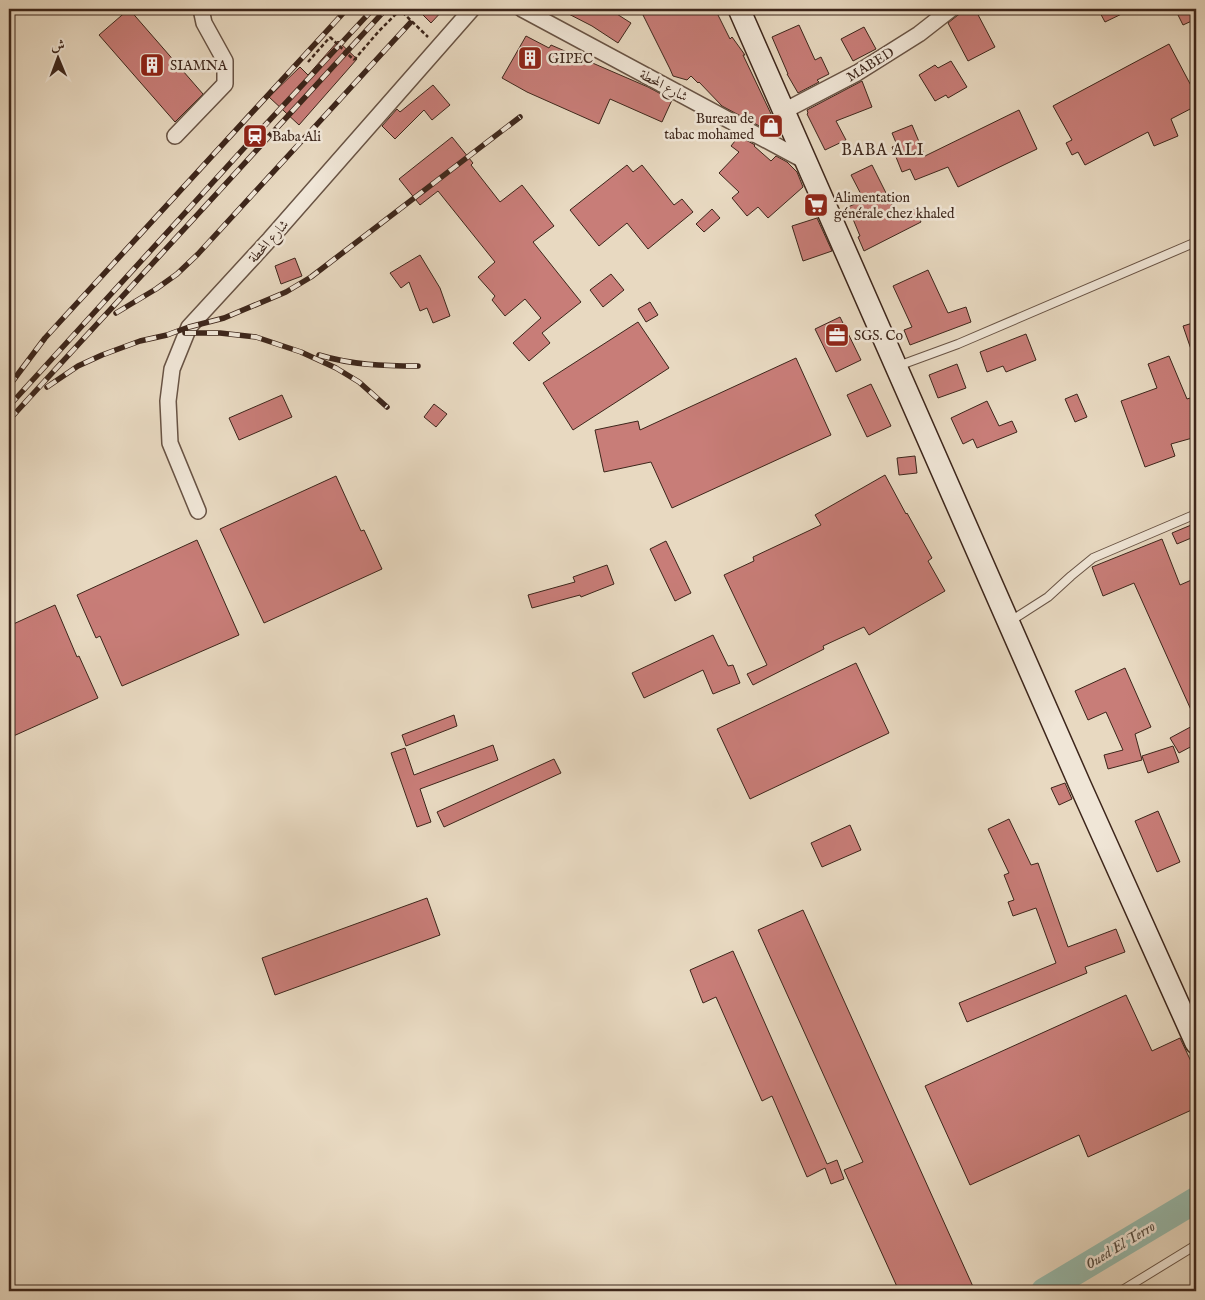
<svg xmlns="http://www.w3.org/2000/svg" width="1205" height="1300" font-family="'IM FELL English',Amiri,serif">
	<rect width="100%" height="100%" fill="#e8d9c1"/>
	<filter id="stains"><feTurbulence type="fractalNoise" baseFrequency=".004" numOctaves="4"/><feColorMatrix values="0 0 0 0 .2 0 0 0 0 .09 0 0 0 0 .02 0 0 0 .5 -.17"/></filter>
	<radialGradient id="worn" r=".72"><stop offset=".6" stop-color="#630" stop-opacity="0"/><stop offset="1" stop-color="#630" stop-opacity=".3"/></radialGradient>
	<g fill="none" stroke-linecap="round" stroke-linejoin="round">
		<path stroke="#98bbad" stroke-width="26" d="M1044,1291L1196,1200"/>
	</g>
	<path fill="#c87d78" stroke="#3d261b" d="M129,9L203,94L175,122L99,35Z
		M417,9H444L431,23Z
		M559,9H609L631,23L618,43L592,26Z
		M640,9H715L730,39L732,37L745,55H743L773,118L765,129L722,106L699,82L698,83L691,76L687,80L673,76L670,69Z
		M970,9H975L995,47L968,61L948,23L958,15Z
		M1098,9H1132L1105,22Z
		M1175,9H1196V19L1183,25Z
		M799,25L815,60L821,57L829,74L817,80L819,82L798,93L787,74H788L772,37Z
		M864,27L876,49L853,61L841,39Z
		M526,36L549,48L551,45L604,68L648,87L672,100L662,122L610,99L599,124L527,92L502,78Z
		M338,41L357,59L299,125L269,97L300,67L308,75Z
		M1169,44L1196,95V106L1171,119L1178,136L1154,146L1148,132L1085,165L1078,152L1072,155L1066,143L1072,140L1053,106Z
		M951,61L967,87L948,98L946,95L935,101L919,75L935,65L938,68Z
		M862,81L872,107L836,121L846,140L825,150L807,114L808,113L807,110Z
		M433,85L450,105L432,120L424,110L395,139L382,126L397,109L400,112Z
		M1019,110L1037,149L958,187L948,167L915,180L910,169L902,172L892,147L897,145L892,133L912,125L925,156Z
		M739,136L755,145L754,146L771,161L776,156L787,162L797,172L803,187L768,218L758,207L747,216L732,198L739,192L719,173L739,152L731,146Z
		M452,137L473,163L471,165L500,202L522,185L554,226L533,242L581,302L542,333L550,343L529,361L513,343L541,318L525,299L505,316L492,300L495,296L478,277L495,262L438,191L420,205L399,179Z
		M627,165L633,172L642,165L674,205L682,199L693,212L648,249L627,223L599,246L570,210Z
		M872,165L898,217L915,209L921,222L864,251L858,237L860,236L848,207L864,200L851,175Z
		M712,209L720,218L704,232L696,224Z
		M817,218L832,251L803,261L792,226Z
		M420,255L440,288L450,316L433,323L427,308L420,311L409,282L401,288L390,273Z
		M295,258L302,276L281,284L275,266Z
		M928,270L948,313L966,307L971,322L910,345L904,330L912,327L893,286Z
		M611,274L624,290L603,307L590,290Z
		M650,302L658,315L646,322L638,309Z
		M840,317L861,360L836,372L815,329Z
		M638,322L669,368L573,430L543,383Z
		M1196,322V357L1194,358L1183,326Z
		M1026,334L1036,360L1006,372L1003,366L987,372L980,352Z
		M1169,356L1187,399L1196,396V437L1171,444L1175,456L1145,467L1121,401L1157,388L1148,364Z
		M796,358L831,435L672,508L651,462L604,472L595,430L638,421L640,430Z
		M957,364L966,388L938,398L929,375Z
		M871,384L891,426L867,437L847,395Z
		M1077,394L1087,417L1075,422L1065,399Z
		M282,395L292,417L239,440L229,418Z
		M987,401L999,426L1012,421L1017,432L977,448L973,439L963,444L951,418Z
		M434,404L447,414L436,427L424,417Z
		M915,456L917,473L899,475L897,458Z
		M885,475L906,514L907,513L932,558L928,561L945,591L869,635L864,627L823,646L824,649L753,685L747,674L767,665L724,575L754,561L753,557L821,525L815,515Z
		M336,476L361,531L364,530L382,569L264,623L220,529Z
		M1196,523V536L1177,544L1172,533Z
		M1162,539L1180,585L1196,578V721L1134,583L1103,596L1092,567Z
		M197,540L239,635L122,686L100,636L96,638L77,595Z
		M666,541L691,593L675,601L650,549Z
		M607,565L614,584L581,597L580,595L532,608L528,595L575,582L573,577Z
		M55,605L77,657L79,656L98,698L9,738V626Z
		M713,635L728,666L733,665L740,683L713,694L703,670L644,698L632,673Z
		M856,663L889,733L750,799L717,729Z
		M1125,668L1151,727L1135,734L1142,760L1108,769L1104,755L1123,750L1106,712L1088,720L1075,691Z
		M454,715L457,726L406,746L402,735Z
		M1196,724V744L1179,753L1170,738Z
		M493,745L498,760L420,789L431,822L417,827L391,753L405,748L414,775Z
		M1173,746L1179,762L1148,773L1142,756Z
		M554,759L561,773L444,827L437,812Z
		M1065,783L1072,799L1059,805L1051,788Z
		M1158,811L1180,862L1157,872L1135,821Z
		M1009,819L1031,865L1038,863L1068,947L1116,929L1125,952L1085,967L1087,973L967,1022L959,1003L1056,963L1036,908L1013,916L1008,902L1014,900L1004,875L1009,873L988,829Z
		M850,825L861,850L822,867L811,843Z
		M427,898L440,935L275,995L262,958Z
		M803,910L975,1291H899L844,1170L863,1162L758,930Z
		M733,951L827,1164L837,1160L844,1179L831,1184L825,1168L807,1177L772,1096L762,1101L716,997L703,1003L690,970Z
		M1126,995L1152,1051L1180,1038L1196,1072V1108L1088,1157L1079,1135L970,1185L925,1086Z"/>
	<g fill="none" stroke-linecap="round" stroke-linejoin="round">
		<defs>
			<path id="lane" d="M898,366L958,344L1196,242
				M1009,622L1048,597L1071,576L1093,558L1196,514
				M1121,1291L1196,1245"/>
			<path id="street" d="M522,9L807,162
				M784,111L857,73L919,34L951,9
				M175,136L225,84V61L204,23L201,9
				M198,511L170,443L168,401L172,369L189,327L270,239L472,9"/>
			<path id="secondary" d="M739,9L1080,785L1196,1043"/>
		</defs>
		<use href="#lane" stroke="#685344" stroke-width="10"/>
		<use href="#street" stroke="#685344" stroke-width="18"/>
		<use href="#secondary" stroke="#3d261b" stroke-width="24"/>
		<path stroke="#3d261b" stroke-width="2.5" stroke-dasharray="4 2.5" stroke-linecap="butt" d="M354,60L379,31L400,10L428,37
			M308,62L330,37"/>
		<use href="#lane" stroke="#f0e6d7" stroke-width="8"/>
		<use href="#street" stroke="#f0e6d7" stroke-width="15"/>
		<use href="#secondary" stroke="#f0e6d7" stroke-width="21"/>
		<defs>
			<path id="rail" d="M116,313L156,289L177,274L198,254L410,23
				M185,333H220L256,337L301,352L336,368L359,382L387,407
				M319,355C352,365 384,366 418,366
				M9,386L45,338L347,9
				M47,387L78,366L102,355L140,341L167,335L189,327L224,318L286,292L311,277L520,117
				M9,406L255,136L373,9
				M9,420L386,9"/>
		</defs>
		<use href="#rail" stroke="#3d261b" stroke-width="5.5"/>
		<use href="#rail" stroke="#f0e6d7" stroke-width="4" stroke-dasharray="11" stroke-linecap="butt"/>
		<path stroke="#3d261b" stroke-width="2.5" stroke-dasharray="4 2.5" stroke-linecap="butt" d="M330,37L354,60"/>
	</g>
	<defs>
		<symbol id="building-square" viewBox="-11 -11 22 22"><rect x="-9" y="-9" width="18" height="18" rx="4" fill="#8f2418" stroke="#f0e6d7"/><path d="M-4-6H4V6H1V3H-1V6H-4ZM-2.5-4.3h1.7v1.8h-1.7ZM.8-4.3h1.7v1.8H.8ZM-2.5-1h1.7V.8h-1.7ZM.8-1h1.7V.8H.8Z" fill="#fff"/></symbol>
		<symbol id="shop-square" viewBox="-11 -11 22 22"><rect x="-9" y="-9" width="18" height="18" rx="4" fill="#8f2418" stroke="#f0e6d7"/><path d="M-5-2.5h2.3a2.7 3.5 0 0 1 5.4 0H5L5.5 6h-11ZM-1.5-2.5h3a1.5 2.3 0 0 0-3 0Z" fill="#fff"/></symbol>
		<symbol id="station-square" viewBox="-11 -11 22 22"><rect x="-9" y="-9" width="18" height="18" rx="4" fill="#8f2418" stroke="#f0e6d7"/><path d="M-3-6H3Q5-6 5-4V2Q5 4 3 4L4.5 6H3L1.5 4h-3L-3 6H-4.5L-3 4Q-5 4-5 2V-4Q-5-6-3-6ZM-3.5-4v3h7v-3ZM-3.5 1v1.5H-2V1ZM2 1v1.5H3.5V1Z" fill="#fff"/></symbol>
		<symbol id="supermarket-square" viewBox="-11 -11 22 22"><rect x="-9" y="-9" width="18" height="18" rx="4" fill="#8f2418" stroke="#f0e6d7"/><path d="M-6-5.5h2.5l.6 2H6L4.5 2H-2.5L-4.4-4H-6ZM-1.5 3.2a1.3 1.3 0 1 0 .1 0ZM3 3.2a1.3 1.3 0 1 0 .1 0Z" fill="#fff"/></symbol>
		<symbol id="office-square" viewBox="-11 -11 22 22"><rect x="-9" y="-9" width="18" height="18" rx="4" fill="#8f2418" stroke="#f0e6d7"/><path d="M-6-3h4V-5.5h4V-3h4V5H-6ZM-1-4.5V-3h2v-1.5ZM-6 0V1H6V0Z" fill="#fff"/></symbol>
	</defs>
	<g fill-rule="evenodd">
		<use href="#building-square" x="516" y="44" width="28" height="28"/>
		<use href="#building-square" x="138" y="51" width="28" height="28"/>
		<use href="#shop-square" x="757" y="112" width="28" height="28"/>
		<use href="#station-square" x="241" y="122" width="28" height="28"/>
		<use href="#supermarket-square" x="802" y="191" width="28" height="28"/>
		<use href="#office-square" x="823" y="321" width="28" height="28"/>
	</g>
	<g text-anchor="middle" stroke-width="5" stroke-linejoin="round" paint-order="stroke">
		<g font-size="14" fill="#3d261b" stroke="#f0e6d7" text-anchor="start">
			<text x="548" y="63">GIPEC</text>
			<text x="170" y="70">SIAMNA</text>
			<text x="754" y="123" text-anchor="end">Bureau de<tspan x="754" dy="16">tabac mohamed</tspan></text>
			<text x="272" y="141">Baba Ali</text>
			<text x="834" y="202">Alimentation<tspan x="834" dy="16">générale chez khaled</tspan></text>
			<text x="854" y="340">SGS. Co</text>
		</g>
		<g font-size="14" fill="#3d261b" stroke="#f0e6d7">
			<text transform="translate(870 64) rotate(-31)" y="5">MABED</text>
			<text transform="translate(664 85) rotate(28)" y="5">شارع المحطة</text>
			<text transform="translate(268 241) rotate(-48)" y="5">شارع المحطة</text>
		</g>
		<g font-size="15" font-style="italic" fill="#544b40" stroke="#f0e6d7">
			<text transform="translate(1120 1245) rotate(-31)" y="5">Oued El Terro</text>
		</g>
		<g font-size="16" letter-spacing="1" fill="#3d261b" stroke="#f0e6d7">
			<text x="883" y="155">BABA ALI</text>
		</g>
	</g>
	<rect width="1205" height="1300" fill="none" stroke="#e8d9c1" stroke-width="30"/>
	<rect x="10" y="10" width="1185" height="1280" fill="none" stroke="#3d261b" stroke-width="2.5"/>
	<rect x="15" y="15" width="1175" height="1270" fill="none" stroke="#3d261b"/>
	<g transform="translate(58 58) rotate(359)" stroke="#f0e6d7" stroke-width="4" paint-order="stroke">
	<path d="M0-4L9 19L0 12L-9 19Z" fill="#3d261b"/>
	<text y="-8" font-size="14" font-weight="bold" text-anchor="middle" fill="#3d261b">ش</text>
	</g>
	<rect width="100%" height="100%" filter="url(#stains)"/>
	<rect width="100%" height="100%" fill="url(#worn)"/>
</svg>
